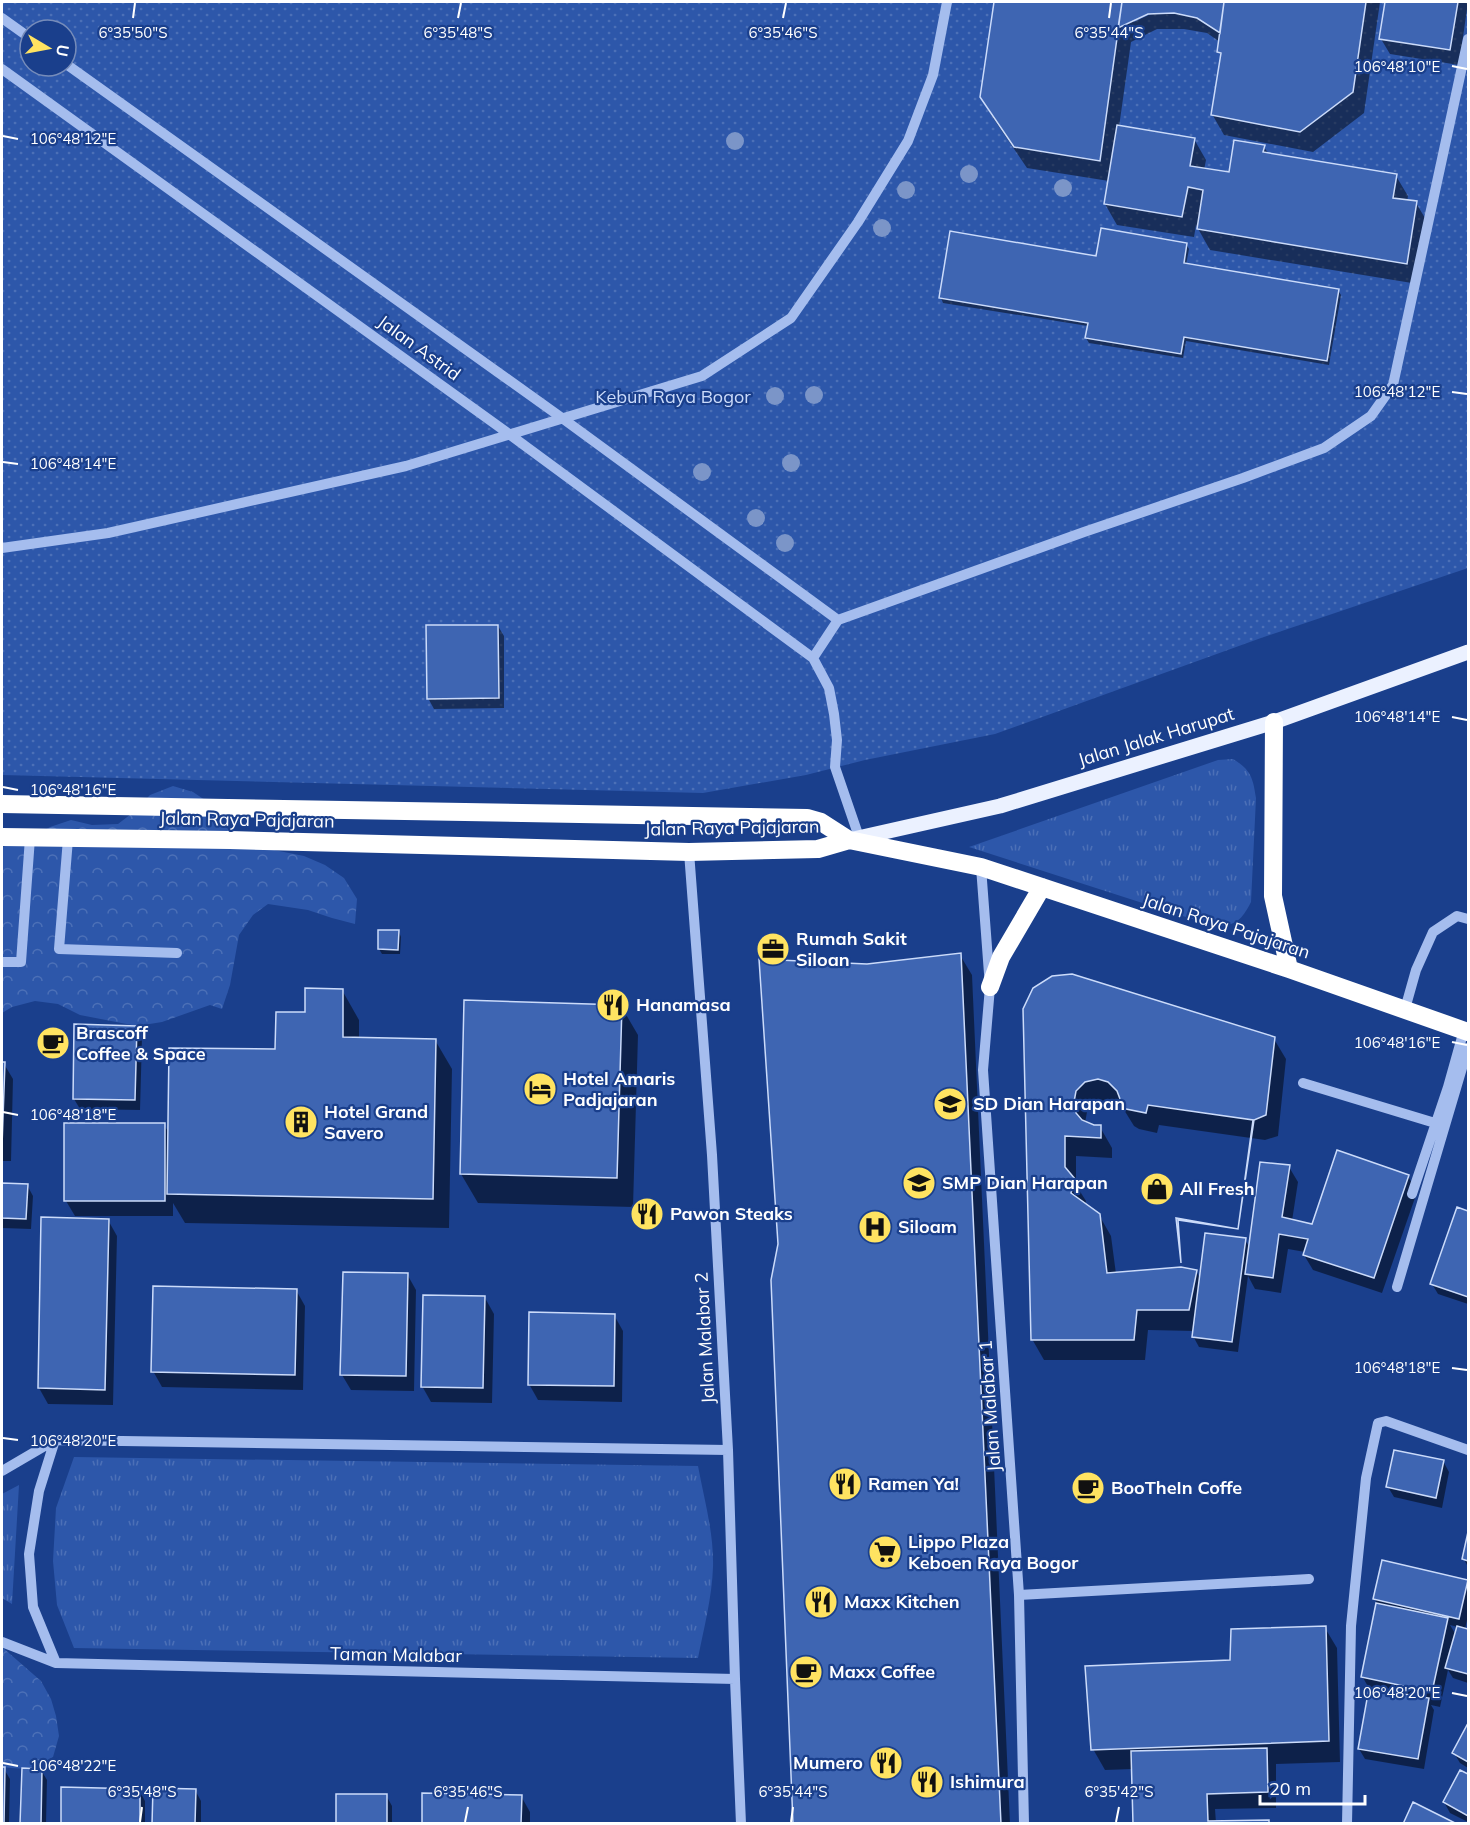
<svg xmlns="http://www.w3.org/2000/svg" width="1470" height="1825" font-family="Mulish,sans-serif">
	<defs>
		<pattern id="grass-tufts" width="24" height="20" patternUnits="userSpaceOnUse" patternTransform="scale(1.5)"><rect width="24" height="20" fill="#2d57aa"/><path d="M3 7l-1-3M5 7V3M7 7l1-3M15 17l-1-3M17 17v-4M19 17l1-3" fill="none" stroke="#4c70b7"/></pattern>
		<pattern id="forest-crowns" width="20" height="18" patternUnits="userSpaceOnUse" patternTransform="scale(1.5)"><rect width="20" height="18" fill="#2d57aa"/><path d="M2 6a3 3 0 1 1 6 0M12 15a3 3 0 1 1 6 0" fill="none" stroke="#4c70b7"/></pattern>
		<pattern id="park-dots" width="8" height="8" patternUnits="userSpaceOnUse" patternTransform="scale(1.5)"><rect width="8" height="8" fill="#2d57aa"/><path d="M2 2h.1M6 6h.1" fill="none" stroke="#4c70b7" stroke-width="1.8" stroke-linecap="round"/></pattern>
	</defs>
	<rect width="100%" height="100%" fill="#1a3f8c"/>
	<path fill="url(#grass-tufts)" d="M1233,759C1251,770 1253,778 1256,798L1251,902C1241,921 1237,924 1217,927L969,847L1218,760Z
		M74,1457L698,1466C704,1499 714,1533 713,1567C712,1597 704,1628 698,1658L74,1648L57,1605L53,1561L56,1508Z
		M19,1485L12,1604L2,1598V1494Z"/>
	<path fill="url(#forest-crowns)" d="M173,786L193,792L211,804L223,824L239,840L259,847L304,856L325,865L344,878L357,899L355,924L332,918L308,910L268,904L253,915L239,935L230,985L222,1009L210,1005L162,1022L137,1026L80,1015L58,1004L35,1001L12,1007L2,1013V847L29,839L50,827L71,820L92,825L118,824L135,811L150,795Z
		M2,1647L41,1681L51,1699L56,1716L59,1736L53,1757C32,1769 26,1770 2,1767Z"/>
	<path fill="url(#park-dots)" fill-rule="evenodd" d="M2,2H1468V568L1261,638L995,734L865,760L806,775L703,793L2,775ZM30,30H66V66H30Z"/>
	<path fill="#0007" fill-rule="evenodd" d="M995,2H1380L1364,113L1313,152L1224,135L1212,114L1222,57L1219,52L1220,42L1207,33L1184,29H1157L1131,42L1119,127L1194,139L1206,160L1204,170L1230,174L1264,147L1268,153L1396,176L1408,196L1407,201L1416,203L1428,223L1418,284L1210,250L1196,225L1194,237L1117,225L1105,204L1109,181L1027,168L993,118L981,97ZM1154,9L1155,12L1134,22V19Z
		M1387,2H1468L1459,65L1390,54L1381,39Z
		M1186,244L1189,249L1186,265L1338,290L1341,295L1329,365L1186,341L1183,358L1089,343L1086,338L1088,326L943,303L941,298Z
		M498,626L504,636V708L434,709L428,698Z
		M399,932L401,937L400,954H382L379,949Z
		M960,955L972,975L1010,1824H794L867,965Z
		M342,990L359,1020V1039L435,1040L452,1069L449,1228L185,1223L173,1203V1216H75L66,1201L164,1125L169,1133L277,1051L306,1014Z
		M621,1006L638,1035L633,1207L478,1203L461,1174Z
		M1024,1010L1274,1039L1286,1059L1278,1136L1265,1140L1159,1125L1157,1133L1139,1129L1134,1126L1121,1105V1102L1110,1099L1097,1103L1087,1112L1085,1123L1100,1127L1112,1148V1158L1076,1156V1185L1086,1201L1085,1205L1099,1215L1111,1236L1116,1274L1196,1271L1201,1280L1245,1240L1250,1248L1289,1167L1298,1182L1292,1221L1313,1226L1408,1176L1417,1192L1382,1293L1313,1270L1304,1255L1305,1252L1288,1249L1281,1293L1255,1289L1248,1276L1238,1352L1199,1347L1193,1336L1194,1331L1148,1330L1145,1360H1044L1032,1339Z
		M76,1026L136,1027L142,1038L140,1110L80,1109L74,1099Z
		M2,1064H4L13,1079L11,1161H2Z
		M2,1184L27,1185L33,1196L31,1229L2,1228Z
		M1458,1209L1468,1213V1304L1438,1294L1432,1284Z
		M108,1220L117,1236L113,1405L48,1404L39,1388Z
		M407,1274L416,1290L414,1391L351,1390L342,1375Z
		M296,1290L305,1306L303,1390L162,1387L153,1371Z
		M485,1298L494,1314L492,1403L431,1402L422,1386Z
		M614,1315L623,1331L622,1402L538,1400L529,1384Z
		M1443,1461L1449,1472L1442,1508L1394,1497L1388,1487Z
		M1468,1538V1567L1464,1559Z
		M1467,1581L1468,1584V1624L1467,1620L1465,1629L1468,1630V1683L1453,1678L1448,1670L1440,1707L1431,1705L1434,1710L1424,1769L1365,1759L1359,1749L1370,1690L1362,1676L1377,1604L1375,1599ZM1450,1625L1458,1627L1456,1635Z
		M1325,1628L1337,1648L1340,1762L1276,1764V1808L1215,1809L1216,1823L1268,1821L1269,1824H1134L1133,1769L1105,1770L1093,1749L1231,1662Z
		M1467,1727L1468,1728V1768L1460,1763L1454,1753Z
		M2,1769H4L10,1779L9,1824H2Z
		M41,1770L47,1780L46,1824H22Z
		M1461,1772L1468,1776V1822L1450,1813L1444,1802Z
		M139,1790L145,1801V1824H62Z
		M195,1790L201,1801V1824H154Z
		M386,1795L392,1806V1824H337Z
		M521,1796L530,1812V1824H423Z"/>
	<path fill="#3e65b2" stroke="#cbdbfa" stroke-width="1.5" d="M994,2H1122L1100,161L1014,147L980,97Z
		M1122,2H1224L1220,33L1197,18L1174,13L1148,14L1118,28Z
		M1224,2H1366L1353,92L1300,132L1211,115L1221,53L1217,52Z
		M1385,2H1458L1450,50L1379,39Z
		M1117,125L1195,138L1190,166L1229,172L1234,140L1265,145L1263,152L1397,174L1393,198L1417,201L1407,264L1197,229L1203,190L1188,187L1182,217L1104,204Z
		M1101,228L1187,243L1184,263L1339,289L1327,361L1184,337L1181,354L1085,338L1088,323L939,298L950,231L1096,256Z
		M426,625H498L499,698L427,699Z
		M378,930H399L398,950L378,949Z
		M961,953L1001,1824H793L771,1280L778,1244L759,959L867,964Z
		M1072,974L1275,1037L1266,1115L1254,1120L1238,1229L1178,1220L1181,1263L1176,1218L1238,1229L1253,1120L1148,1105L1146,1113L1126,1109L1120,1105V1099L1117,1091L1108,1082L1098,1079L1085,1082L1076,1091L1074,1102L1076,1113L1082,1120L1094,1125H1101V1138L1065,1136V1167L1075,1179L1071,1193L1100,1214L1107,1273L1181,1267L1197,1270L1189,1310H1137L1134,1340H1031L1023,1009L1033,988L1052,976Z
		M305,988L343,989V1037L436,1039L433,1199L167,1194L169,1048L275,1049L276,1012H305Z
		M464,1000L622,1005L617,1178L460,1174Z
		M74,1024L137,1026L135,1100L73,1099Z
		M2,1062H5L2,1146Z
		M64,1123H165V1201H64Z
		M1337,1150L1409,1175L1374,1278L1303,1255L1308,1239L1279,1234L1273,1278L1245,1274L1260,1162L1290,1165L1282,1217L1312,1224Z
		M2,1183L28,1184L26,1219L2,1218Z
		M1457,1207L1468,1211V1297L1430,1284Z
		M41,1217L109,1219L105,1390L38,1388Z
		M1205,1233L1246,1238L1232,1342L1192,1337Z
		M343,1272L408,1273L406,1376L340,1375Z
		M153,1286L297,1289L295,1375L151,1372Z
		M423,1295L485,1296L483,1388L421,1387Z
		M529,1312L615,1314L614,1386L528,1385Z
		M1394,1450L1444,1460L1436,1498L1386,1487Z
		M1468,1532V1561L1462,1559Z
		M1382,1560L1468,1580L1459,1619L1373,1599Z
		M1376,1603L1448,1618L1432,1692L1361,1677Z
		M1326,1626L1329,1741L1091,1750L1085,1666L1230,1660L1231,1629Z
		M1457,1626L1468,1629V1674L1445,1668Z
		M1369,1688L1429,1698L1418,1759L1358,1749Z
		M1467,1725L1468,1726V1762L1452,1753Z
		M1267,1748L1268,1792L1207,1794L1208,1821L1269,1820V1824H1133L1131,1751Z
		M2,1767H5L4,1824H2Z
		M22,1768L42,1769L41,1824H20Z
		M1460,1770L1468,1774V1816L1443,1802Z
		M61,1787L140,1789V1824H61Z
		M153,1788L196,1789L195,1824H152Z
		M422,1793L522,1795L521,1824H422Z
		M336,1794H387V1824H336Z
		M1413,1802L1457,1824H1403Z"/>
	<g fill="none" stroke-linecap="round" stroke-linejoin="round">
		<path stroke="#a5bdee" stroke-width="10" d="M2,18L30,38
			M66,64L562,418L838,620
			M2,69L509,434L813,658L829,688L834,714L837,740L835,767L859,837
			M2,548L108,533L406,466L702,376L791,318L858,222L908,141L933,75L947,2
			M813,658L838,620L1084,532L1243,478L1324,448L1371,416L1393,385L1468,39
			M68,839L59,949L177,953
			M689,852L712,1155L728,1450L735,1679L741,1824
			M981,867L990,987L983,1070L1019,1595L1024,1824
			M2,962H21L30,838
			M1405,1009L1416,970L1433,932L1457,916L1468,919
			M1303,1083L1435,1123
			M1412,1194L1448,1087L1464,1030
			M1397,1287L1468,1048
			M55,1440L39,1491L29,1554L33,1607L56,1663
			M2,1471L55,1440L728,1450
			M1019,1595L1309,1579
			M2,1642L56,1663L735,1679
			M1347,1824L1351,1626L1366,1478L1378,1423L1386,1421L1468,1450"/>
		<path stroke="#ebf1ff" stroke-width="15" d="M849,840L1000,806L1274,722L1468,652"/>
		<path stroke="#fff" stroke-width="18" d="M1274,722L1273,896L1289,969
			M2,804L807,818L821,822L849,840
			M2,837L230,840L689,852L818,849L849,840L981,867L1289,969L1468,1032
			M990,987L1001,957L1042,887"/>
	</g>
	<g fill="#7b95c8">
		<circle cx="735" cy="141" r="9"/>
		<circle cx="969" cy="174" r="9"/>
		<circle cx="1063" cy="188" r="9"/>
		<circle cx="906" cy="190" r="9"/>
		<circle cx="882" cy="228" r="9"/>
		<circle cx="814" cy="395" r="9"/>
		<circle cx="775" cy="396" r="9"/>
		<circle cx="791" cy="463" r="9"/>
		<circle cx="702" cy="472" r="9"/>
		<circle cx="756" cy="518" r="9"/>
		<circle cx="785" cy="543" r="9"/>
	</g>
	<path fill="none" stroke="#fff" stroke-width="2" d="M133,18L135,3M458,18L461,3M783,18L786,3M1109,18L1111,3M1452,66L1467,69M3,136L18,139M1452,392L1467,394M3,462L18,464M1452,717L1467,720M3,787L18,790M1452,1042L1467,1045M3,1112L18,1115M1452,1368L1467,1370M3,1438L18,1440M1452,1693L1467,1696M3,1763L18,1766M140,1822L142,1807M465,1822L468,1807M791,1822L793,1807M1116,1822L1119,1807"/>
	<defs>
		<symbol id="office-disc" viewBox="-11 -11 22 22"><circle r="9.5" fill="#ffe361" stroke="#1a3f8c"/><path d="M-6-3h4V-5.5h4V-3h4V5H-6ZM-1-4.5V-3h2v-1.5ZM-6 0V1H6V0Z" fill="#111"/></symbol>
		<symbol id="restaurant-disc" viewBox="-11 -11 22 22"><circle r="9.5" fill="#ffe361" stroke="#1a3f8c"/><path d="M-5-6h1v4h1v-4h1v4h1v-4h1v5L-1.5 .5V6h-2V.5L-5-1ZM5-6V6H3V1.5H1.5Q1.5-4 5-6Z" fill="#111"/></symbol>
		<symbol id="cafe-disc" viewBox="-11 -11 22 22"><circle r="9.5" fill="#ffe361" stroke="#1a3f8c"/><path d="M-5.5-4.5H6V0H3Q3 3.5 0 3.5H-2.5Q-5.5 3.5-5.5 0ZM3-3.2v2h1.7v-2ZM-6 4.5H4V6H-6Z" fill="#111"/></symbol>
		<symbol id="hotel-disc" viewBox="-11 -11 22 22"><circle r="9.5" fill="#ffe361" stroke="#1a3f8c"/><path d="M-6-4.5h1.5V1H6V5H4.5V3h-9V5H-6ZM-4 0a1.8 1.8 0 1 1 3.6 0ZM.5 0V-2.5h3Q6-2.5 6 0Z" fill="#111"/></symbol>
		<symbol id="school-disc" viewBox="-11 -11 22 22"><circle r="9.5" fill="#ffe361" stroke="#1a3f8c"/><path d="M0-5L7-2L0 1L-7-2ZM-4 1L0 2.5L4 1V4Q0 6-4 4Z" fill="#111"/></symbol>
		<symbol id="building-disc" viewBox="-11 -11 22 22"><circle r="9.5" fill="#ffe361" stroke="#1a3f8c"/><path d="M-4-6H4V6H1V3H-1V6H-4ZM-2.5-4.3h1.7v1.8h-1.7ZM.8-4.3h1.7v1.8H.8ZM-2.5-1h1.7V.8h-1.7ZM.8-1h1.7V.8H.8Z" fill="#111"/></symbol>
		<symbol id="shop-disc" viewBox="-11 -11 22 22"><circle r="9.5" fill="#ffe361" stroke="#1a3f8c"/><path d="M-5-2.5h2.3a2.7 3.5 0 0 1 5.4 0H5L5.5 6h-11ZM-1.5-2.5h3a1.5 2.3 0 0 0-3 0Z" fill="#111"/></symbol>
		<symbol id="hospital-disc" viewBox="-11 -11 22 22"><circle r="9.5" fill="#ffe361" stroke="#1a3f8c"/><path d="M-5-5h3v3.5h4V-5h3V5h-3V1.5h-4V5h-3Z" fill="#111"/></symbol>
		<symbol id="supermarket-disc" viewBox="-11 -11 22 22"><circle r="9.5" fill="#ffe361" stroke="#1a3f8c"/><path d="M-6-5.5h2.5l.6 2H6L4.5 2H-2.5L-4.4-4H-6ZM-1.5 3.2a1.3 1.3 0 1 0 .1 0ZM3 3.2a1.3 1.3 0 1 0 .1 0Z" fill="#111"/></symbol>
	</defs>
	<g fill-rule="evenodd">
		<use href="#office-disc" x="754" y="930" width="38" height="38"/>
		<use href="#restaurant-disc" x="594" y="986" width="38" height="38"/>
		<use href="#cafe-disc" x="34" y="1024" width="38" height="38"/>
		<use href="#hotel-disc" x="521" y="1070" width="38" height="38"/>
		<use href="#school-disc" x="931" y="1085" width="38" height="38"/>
		<use href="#building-disc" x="282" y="1103" width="38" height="38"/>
		<use href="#school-disc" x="900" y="1164" width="38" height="38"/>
		<use href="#shop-disc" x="1138" y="1170" width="38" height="38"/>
		<use href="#restaurant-disc" x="628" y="1195" width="38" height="38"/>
		<use href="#hospital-disc" x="856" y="1208" width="38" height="38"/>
		<use href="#restaurant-disc" x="826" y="1465" width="38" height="38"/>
		<use href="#cafe-disc" x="1069" y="1469" width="38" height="38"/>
		<use href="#supermarket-disc" x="866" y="1533" width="38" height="38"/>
		<use href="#restaurant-disc" x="802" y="1583" width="38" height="38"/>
		<use href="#cafe-disc" x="787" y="1653" width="38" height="38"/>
		<use href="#restaurant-disc" x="867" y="1744" width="38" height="38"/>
		<use href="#restaurant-disc" x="908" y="1763" width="38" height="38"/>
	</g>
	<g text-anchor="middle" stroke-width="4.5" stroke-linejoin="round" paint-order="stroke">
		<g font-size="18" fill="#fff" stroke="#1a3f8c">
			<text transform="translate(419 348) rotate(36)" y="6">Jalan Astrid</text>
			<text transform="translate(1156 737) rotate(-17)" y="6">Jalan Jalak Harupat</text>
			<text transform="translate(247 820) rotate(1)" y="6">Jalan Raya Pajajaran</text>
			<text transform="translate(732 828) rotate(-1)" y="6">Jalan Raya Pajajaran</text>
			<text transform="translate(1226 926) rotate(18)" y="6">Jalan Raya Pajajaran</text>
			<text transform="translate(705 1338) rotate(-93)" y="6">Jalan Malabar 2</text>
			<text transform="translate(990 1406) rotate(-94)" y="6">Jalan Malabar 1</text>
			<text transform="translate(396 1655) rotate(1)" y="6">Taman Malabar</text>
		</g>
		<g font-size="18" fill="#cbdbfa" stroke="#1a3f8c">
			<text x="673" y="403">Kebun Raya Bogor</text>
		</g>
		<g font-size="18" font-weight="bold" fill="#fff" stroke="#1a3f8c" text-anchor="start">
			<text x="796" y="945">Rumah Sakit<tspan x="796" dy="21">Siloan</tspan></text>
			<text x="636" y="1011">Hanamasa</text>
			<text x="76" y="1039">Brascoff<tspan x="76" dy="21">Coffee &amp; Space</tspan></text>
			<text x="563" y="1085">Hotel Amaris<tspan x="563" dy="21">Padjajaran</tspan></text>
			<text x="973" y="1110">SD Dian Harapan</text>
			<text x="324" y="1118">Hotel Grand<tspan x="324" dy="21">Savero</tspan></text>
			<text x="942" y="1189">SMP Dian Harapan</text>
			<text x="1180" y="1195">All Fresh</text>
			<text x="670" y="1220">Pawon Steaks</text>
			<text x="898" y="1233">Siloam</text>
			<text x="868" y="1490">Ramen Ya!</text>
			<text x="1111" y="1494">BooTheIn Coffe</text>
			<text x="908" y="1548">Lippo Plaza<tspan x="908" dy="21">Keboen Raya Bogor</tspan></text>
			<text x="844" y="1608">Maxx Kitchen</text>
			<text x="829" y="1678">Maxx Coffee</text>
			<text x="863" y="1769" text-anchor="end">Mumero</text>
			<text x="950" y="1788">Ishimura</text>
		</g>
	</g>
	<g font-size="15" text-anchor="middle" fill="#fff" stroke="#1a3f8c" stroke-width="4.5" stroke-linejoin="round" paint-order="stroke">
		<text x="133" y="38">6°35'50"S</text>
		<text x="458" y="38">6°35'48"S</text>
		<text x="783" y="38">6°35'46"S</text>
		<text x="1109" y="38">6°35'44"S</text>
		<text x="1397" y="72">106°48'10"E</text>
		<text x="73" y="144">106°48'12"E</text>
		<text x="1397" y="397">106°48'12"E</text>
		<text x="73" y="469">106°48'14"E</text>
		<text x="1397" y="722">106°48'14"E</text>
		<text x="73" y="795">106°48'16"E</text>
		<text x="1397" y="1048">106°48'16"E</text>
		<text x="73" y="1120">106°48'18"E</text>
		<text x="1397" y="1373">106°48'18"E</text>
		<text x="73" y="1446">106°48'20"E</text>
		<text x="1397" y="1698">106°48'20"E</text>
		<text x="73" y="1771">106°48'22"E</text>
		<text x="142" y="1797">6°35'48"S</text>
		<text x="468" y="1797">6°35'46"S</text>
		<text x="793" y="1797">6°35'44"S</text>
		<text x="1119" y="1797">6°35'42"S</text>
	</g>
	<rect width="1470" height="1825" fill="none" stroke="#ffffff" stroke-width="6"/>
	<g transform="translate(48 48) rotate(100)"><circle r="28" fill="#1a3f8c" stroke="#768cba" stroke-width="1.5"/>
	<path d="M0-4.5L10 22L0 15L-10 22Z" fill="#ffe361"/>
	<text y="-9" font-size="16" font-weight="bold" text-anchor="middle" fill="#ffffff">U</text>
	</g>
	<path d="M1260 1795v9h105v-9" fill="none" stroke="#ffffff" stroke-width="3"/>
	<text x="1269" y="1795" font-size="18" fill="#ffffff" stroke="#1a3f8c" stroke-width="4.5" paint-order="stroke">20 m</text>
</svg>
